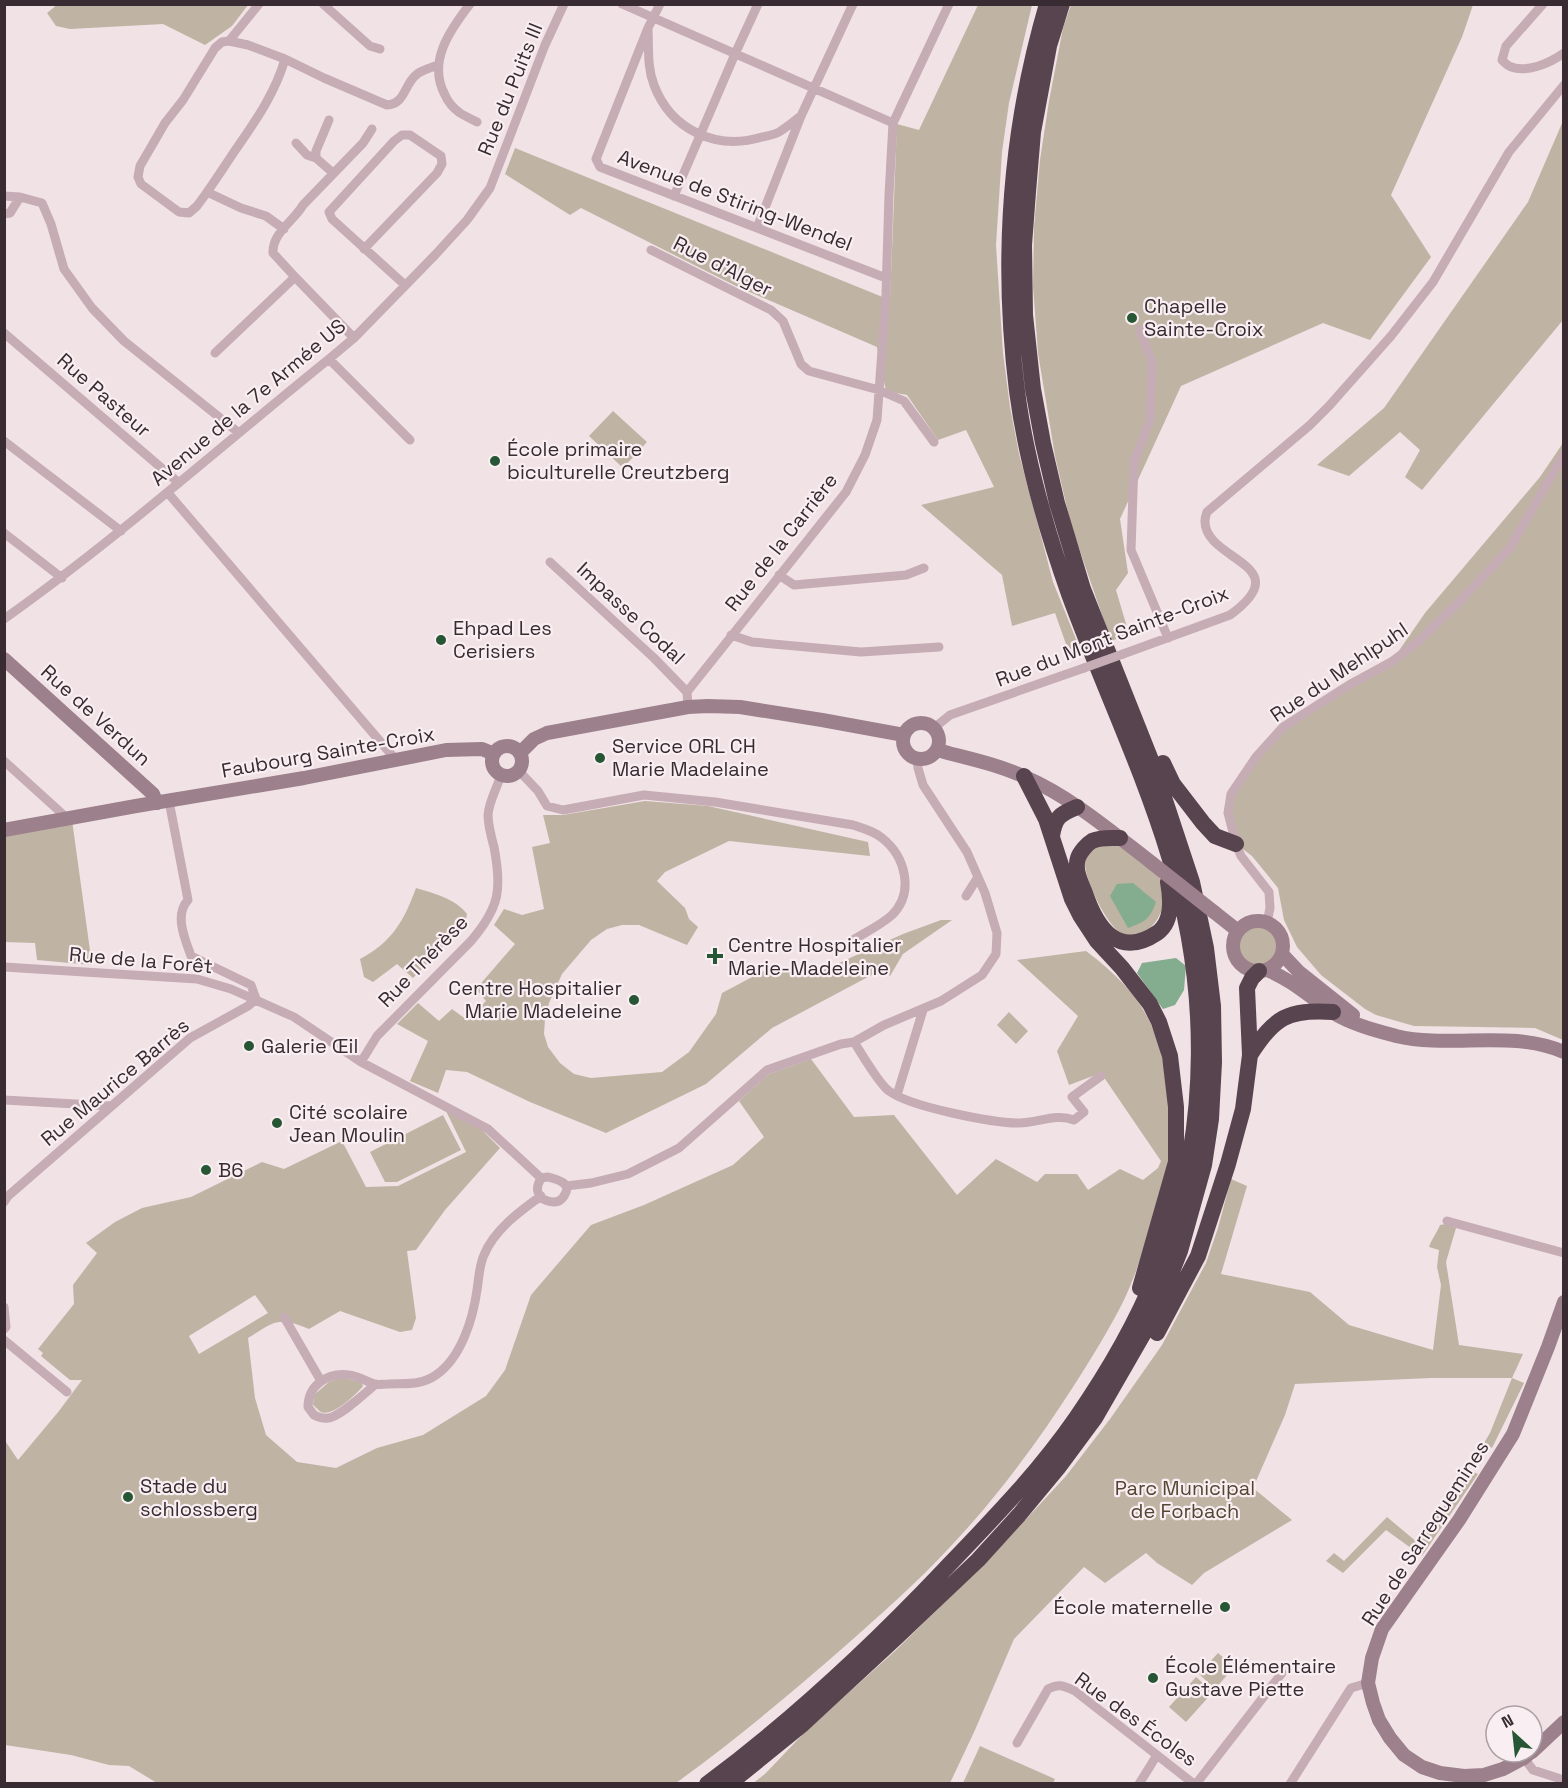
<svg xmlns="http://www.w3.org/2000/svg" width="1568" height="1788" font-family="'Space Grotesk',sans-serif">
	<rect width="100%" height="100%" fill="#f1e2e6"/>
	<path fill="#bfb3a3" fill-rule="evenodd" d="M58,4H248V5L232,26L205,45L163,24L70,29L56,26L47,13Z
		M978,5H1032L1009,103L1002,152L996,245L1003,353L1010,407L1019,454L1042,540L1053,582L1082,654L1072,661L1055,613L1012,626L1002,575L921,505L994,487L966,430L938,440L907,395L886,391L877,347L738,287L581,208L570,215L505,174L515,148L890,300L897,124L919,130Z
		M1071,5H1473L1462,37L1391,195L1431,257L1370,340L1323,323L1181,386L1120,519L1128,573L1116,590L1129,634L1111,641L1071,525L1055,456L1038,353L1033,286L1034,227L1040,160L1049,101L1063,28Z
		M1563,121V320L1422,490L1405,477L1420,450L1400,432L1349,476L1317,465L1384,408L1528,202Z
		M613,411L647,442L623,468L589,436Z
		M1563,443V1040L1535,1028L1414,1026L1376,1015L1365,1009L1321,975L1297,947L1284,920L1278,888L1252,856L1236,844L1228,813L1231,794L1278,735L1398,652L1425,613L1540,477Z
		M645,801L708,806L868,842L870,856L729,841L665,872L657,881L685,908L689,919L698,927L687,945L639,925H622L607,929L591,940L562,974L549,1003L545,1019L544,1034L548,1047L560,1063L574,1074L591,1078L662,1072L689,1052L716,1014L722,993L771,967L819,972L903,934L941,920H952L903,954L890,976L883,969L772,1028L706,1084L606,1133L530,1102L467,1072L446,1070L438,1093L410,1081L428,1041L397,1024L418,1003L439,1021L452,1009L467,1020L486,1001L476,989L515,944L494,925L504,909L522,915L544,909L532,847L550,843L543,815H563Z
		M72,820L92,965L37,960L35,943L5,942L4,833Z
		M1114,842L1158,873L1166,898C1161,913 1156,929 1139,933C1133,935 1127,936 1121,933C1107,926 1079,871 1086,856C1092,846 1104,845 1114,842Z
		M416,888C433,893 456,899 467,914L465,925L413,978L397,964L373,982L364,977L360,959C392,942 404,921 416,888Z
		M1238 947a20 20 0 1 1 40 0a20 20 0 1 1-40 0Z
		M1086,951C1146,996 1164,1034 1169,1108C1170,1121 1173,1137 1171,1150C1170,1167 1162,1184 1158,1201C1148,1235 1139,1268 1124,1300C1109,1330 1091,1359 1073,1387C1037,1443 997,1497 951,1546C918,1582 880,1615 844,1647C789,1695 734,1741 676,1783H157L129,1766L109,1765L71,1755L5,1745L4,1439L18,1460L59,1411L82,1380H70L41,1356L43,1353L38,1349L74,1304L73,1285L97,1253L86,1243L115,1222L142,1208L191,1197L262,1162L284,1169L342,1141L366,1187L398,1186L466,1152L446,1111L481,1129L500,1148L445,1210L416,1250L407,1251L416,1318L412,1330L400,1332L340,1311L309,1329C278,1316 275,1321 248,1338L255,1398L266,1435L297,1462L336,1468L377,1448L423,1435L486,1396L505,1370L531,1295L591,1225L644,1205L733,1165L764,1137L739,1101L769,1074L811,1059L854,1117L894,1115L957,1195L996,1159L1037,1182L1045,1174H1077L1088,1190L1120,1169L1143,1180L1158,1168L1161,1161L1101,1073L1069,1085L1057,1051L1078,1016L1017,960ZM255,1295L268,1313L199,1354L189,1336Z
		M1009,1012L1028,1031L1016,1044L997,1025Z
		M443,1115L461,1150L397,1182H385L370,1152Z
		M1231,1179L1247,1186L1221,1274L1310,1292L1349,1325L1433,1350L1441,1285L1437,1267L1439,1250L1429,1247C1432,1238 1437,1233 1440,1225L1446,1224L1456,1228L1446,1262L1459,1345L1523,1354L1512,1378L1524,1383L1492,1448L1484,1443L1490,1433L1512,1378H1431L1295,1384L1285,1415L1253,1488L1292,1520L1204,1573L1192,1585L1157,1563L1146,1553L1105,1583L1084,1567L1014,1639L975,1730L950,1783L752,1784L765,1774L804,1733L895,1651L992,1556L1066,1476L1110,1419L1162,1345L1206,1263L1218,1228Z
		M342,1378L361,1382L363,1386C356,1395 332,1417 321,1412C319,1411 315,1406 313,1405L314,1395L330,1381Z
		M1469,1470L1478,1474L1422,1556L1386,1530L1343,1573L1326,1561L1334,1553L1344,1561L1387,1517L1418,1543Z
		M1218,1653L1234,1667L1215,1689L1199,1674Z
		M1196,1677L1213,1692L1186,1722L1169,1707Z
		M980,1746L1055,1779L1053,1783H963Z"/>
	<path fill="#84ac8e" d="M1133,883L1156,902C1150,919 1145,922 1128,928L1110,896L1117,884Z
		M1176,958L1186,966L1184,990L1175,1005L1163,1009L1137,973L1142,963Z"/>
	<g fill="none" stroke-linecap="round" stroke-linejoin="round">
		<path stroke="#c6acb4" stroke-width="9" d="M323,4L370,46L380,49
			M470,4C450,30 427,62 445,95C448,102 453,108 460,113C465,116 471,119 477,122
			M622,4L893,123
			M660,4L648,28L596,159L600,167L886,278
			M1543,4L1506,46L1502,60C1502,60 1508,66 1509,66C1526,74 1550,63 1564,53
			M648,30C649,49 647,67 654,85C671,130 716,151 762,137C767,136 774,135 779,132C787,127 794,121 801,116
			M229,41L259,4
			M285,59C275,94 254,123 234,152C222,170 210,189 197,206L189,213L179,212L141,184L138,177L140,166L165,123L183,100L215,48L222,42L229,41L248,45L285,59L324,78L387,105C405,104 404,85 416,75C421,70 431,68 438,65
			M329,120L316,151V158L333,173
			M296,143L307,155L316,158
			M207,192L241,208L266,216L284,229
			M4,196L20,197L42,203L51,224L64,269L92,308L124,341L239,433
			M674,196L735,54L758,4
			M4,214L10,213L20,197
			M757,228L801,116L853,4
			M364,249L437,173L442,164L441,156L410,135H402L394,141L329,212L332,219L405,285
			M651,250L771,310L783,321L801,364L809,371L879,390L904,401L934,442
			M295,277L273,253C272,233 294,221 303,205L363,143L372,129
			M1140,330L1152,362L1150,420L1134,462L1131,550L1168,638
			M4,333L179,483
			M215,353L295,277L354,338
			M329,359L410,440
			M4,441L121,531
			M168,493L396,760
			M4,533L62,578
			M550,562L654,658L687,692
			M779,575L794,585L906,575L924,568
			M4,619C118,538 221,446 329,359L354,338L435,255L467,220L490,188L545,45L564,4
			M731,635L752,642L861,652L939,647
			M1123,654L1230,615C1300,564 1204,561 1205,521C1205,518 1206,515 1207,512L1310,425L1329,406L1391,336L1433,282L1509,152L1564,85
			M688,707L687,692L846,492L865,455L877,420L886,294L889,195L893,123L949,4
			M934,728L950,715L1084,668
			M4,761L68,819
			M519,771L538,791L547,806L563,810L644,795L715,802L853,825C862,828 874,831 882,838C905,856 915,892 892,915C881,925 866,932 853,940
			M169,801L188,900C174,915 185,939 191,956L251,985L256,999
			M966,896L978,877
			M1267,923L1270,908L1269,892L1241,856L1236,844L1228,813L1231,794L1256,757L1283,727L1349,685L1393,661L1422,638L1464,597L1510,548L1564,454
			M4,967L197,979L231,989L294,1017L361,1062L488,1129L541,1178
			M854,1042C862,1054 879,1084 889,1091C910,1107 993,1123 1019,1123C1038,1123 1056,1113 1074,1120L1084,1112L1072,1097L1101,1076
			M361,1062L377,1036L471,941C500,907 502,889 494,847C491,836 488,825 488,815C489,801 497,788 501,775
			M897,1095L923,1010
			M4,1100L111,1106
			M548,1177C556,1179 572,1183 565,1194C564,1197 562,1199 559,1201C552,1204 540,1200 538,1192C536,1187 539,1182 541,1178Z
			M566,1186L591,1183L628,1174L679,1148L767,1070L841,1044L854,1042L884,1025L941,1001L982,975L996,954L997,933L985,893L967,852L923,785L918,768L917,759
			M4,1202L8,1196L190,1038L248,1006L256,999
			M1447,1221L1564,1253
			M4,1307L6,1327L4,1329
			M284,1317L321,1381
			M4,1340L67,1392
			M376,1384C365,1393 340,1417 328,1418C323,1419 318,1417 314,1415L308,1407C308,1385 328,1372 349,1375C358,1376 366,1381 374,1384C379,1385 383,1384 388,1384C406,1383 420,1386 436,1375C461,1358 473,1319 477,1290C479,1278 479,1266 484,1255C494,1230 520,1211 541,1196
			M1017,1743L1048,1689C1059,1683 1064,1686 1075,1691L1194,1784
			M1524,1758L1533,1770L1564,1780
			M1139,1784L1157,1755
			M1196,1784L1282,1673
			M1290,1784L1351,1688L1368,1683"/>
		<path stroke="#9c808c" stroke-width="14" d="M4,659L153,794L157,803
			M903 741a18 18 0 1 1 36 0a18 18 0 1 1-36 0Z
			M492 761a15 15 0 1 1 30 0a15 15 0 1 1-30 0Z
			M937,750C966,758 997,764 1025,777C1071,797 1112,832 1152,863
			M520,753L534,739L547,733L688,707L708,706L740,707L822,720L904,735
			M4,830L136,806L304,778L446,750L482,749L494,754
			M1214,912L1238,931
			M1233 946a25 25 0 1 1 50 0a25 25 0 1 1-50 0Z
			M1282,954L1299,972L1353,1015
			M1267,970C1292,980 1310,997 1332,1012C1351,1024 1374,1030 1396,1036C1451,1049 1510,1029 1564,1052
			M1531,1752L1524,1758L1503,1769L1484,1775L1464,1776L1440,1773L1422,1767L1404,1755L1390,1738L1379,1720L1373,1703L1368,1683L1372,1658L1382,1629L1459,1520L1513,1434L1548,1347L1564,1302
			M1532,1752L1564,1722"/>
		<path stroke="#58444e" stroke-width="16" d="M1163,763L1173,784L1203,823L1215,836L1236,844
			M1024,776L1046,819L1072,899L1080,915L1097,941L1122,968L1150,1004L1159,1022L1170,1056L1176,1107V1162L1140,1288
			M1052,836C1055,817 1060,814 1077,807
			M1120,838C1111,838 1100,837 1092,841C1087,844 1080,852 1078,858C1074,870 1081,883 1085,893C1097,928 1118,959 1157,933C1173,922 1171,898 1168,882
			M1250,1055C1275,1017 1287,1009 1333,1012
			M1157,1333L1198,1256L1228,1164L1243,1109L1250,1055L1247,988L1252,978L1259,971
			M707,1784C793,1720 872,1646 945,1569C991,1521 1038,1473 1076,1418C1112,1366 1144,1310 1165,1250C1210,1124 1209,984 1169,856C1142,767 1101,682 1069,594C1046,529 1026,460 1017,391C1001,262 1010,130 1047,4
			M729,1784L803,1724L898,1636L978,1560L1019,1515L1058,1468L1095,1418L1156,1312L1180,1251L1204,1165L1211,1119L1214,1062L1213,1006L1206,948L1192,882L1155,770L1083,589L1057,503L1043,443L1033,389L1025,315L1024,245L1028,192L1033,132L1049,46L1062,4"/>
		<path stroke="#c6acb4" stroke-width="9" d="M1084,668L1123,654"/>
		<path stroke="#9c808c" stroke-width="14" d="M1152,863L1214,912"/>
	</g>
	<g fill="#265634" stroke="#f9eef1" stroke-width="2">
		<circle cx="1132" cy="318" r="6"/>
		<circle cx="495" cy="461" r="6"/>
		<circle cx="441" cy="640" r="6"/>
		<circle cx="600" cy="758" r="6"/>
		<path d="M712 947h6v6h6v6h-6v6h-6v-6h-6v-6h6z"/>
		<circle cx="634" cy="1000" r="6"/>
		<circle cx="249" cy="1046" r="6"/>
		<circle cx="277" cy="1123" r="6"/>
		<circle cx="206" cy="1170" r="6"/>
		<circle cx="128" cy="1497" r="6"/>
		<circle cx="1225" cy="1607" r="6"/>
		<circle cx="1153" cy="1678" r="6"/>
	</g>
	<g text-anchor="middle" stroke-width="4.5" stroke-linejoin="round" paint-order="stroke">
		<g font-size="20" fill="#382c32" stroke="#f9eef1">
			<text transform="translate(510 89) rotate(-68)" y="7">Rue du Puits III</text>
			<text transform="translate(735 200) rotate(21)" y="7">Avenue de Stiring-Wendel</text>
			<text transform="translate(723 266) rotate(27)" y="7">Rue d'Alger</text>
			<text transform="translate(104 395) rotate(41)" y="7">Rue Pasteur</text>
			<text transform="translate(248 402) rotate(-40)" y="7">Avenue de la 7e Armée US</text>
			<text transform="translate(781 542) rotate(-52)" y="7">Rue de la Carrière</text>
			<text transform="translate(631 613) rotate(43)" y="7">Impasse Codal</text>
			<text transform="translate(1112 636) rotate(-21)" y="7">Rue du Mont Sainte-Croix</text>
			<text transform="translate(1339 672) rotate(-34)" y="7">Rue du Mehlpuhl</text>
			<text transform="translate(96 715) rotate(42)" y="7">Rue de Verdun</text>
			<text transform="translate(328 752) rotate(-10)" y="7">Faubourg Sainte-Croix</text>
			<text transform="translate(141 960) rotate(5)" y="7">Rue de la Forêt</text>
			<text transform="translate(423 961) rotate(-46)" y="7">Rue Thérèse</text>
			<text transform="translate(115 1082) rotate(-40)" y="7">Rue Maurice Barrès</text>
			<text transform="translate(1425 1533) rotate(-57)" y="7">Rue de Sarreguemines</text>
			<text transform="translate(1136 1719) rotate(36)" y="7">Rue des Écoles</text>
		</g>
		<g font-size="20" fill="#382c32" stroke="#f9eef1" text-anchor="start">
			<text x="1144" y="313">Chapelle<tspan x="1144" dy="23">Sainte-Croix</tspan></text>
			<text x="507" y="456">École primaire<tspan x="507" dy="23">biculturelle Creutzberg</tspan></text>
			<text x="453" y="635">Ehpad Les<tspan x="453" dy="23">Cerisiers</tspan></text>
			<text x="612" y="753">Service ORL CH<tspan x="612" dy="23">Marie Madelaine</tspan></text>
			<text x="728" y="952">Centre Hospitalier<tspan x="728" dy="23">Marie-Madeleine</tspan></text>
			<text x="622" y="995" text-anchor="end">Centre Hospitalier<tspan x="622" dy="23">Marie Madeleine</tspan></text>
			<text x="261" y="1053">Galerie Œil</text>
			<text x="289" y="1119">Cité scolaire<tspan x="289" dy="23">Jean Moulin</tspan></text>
			<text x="218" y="1177">B6</text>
			<text x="140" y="1493">Stade du<tspan x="140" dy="23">schlossberg</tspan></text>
			<text x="1213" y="1614" text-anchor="end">École maternelle</text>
			<text x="1165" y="1673">École Élémentaire<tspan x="1165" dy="23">Gustave Piette</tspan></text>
		</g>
		<g font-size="20" fill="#544632" stroke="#f9eef1">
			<text x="1185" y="1495">Parc Municipal<tspan x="1185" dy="23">de Forbach</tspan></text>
		</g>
	</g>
	<rect width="1568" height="1788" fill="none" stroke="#382c32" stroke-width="12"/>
	<g transform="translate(1514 1734) rotate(333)"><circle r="28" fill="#f9eef1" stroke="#aca0a5" stroke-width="1.5"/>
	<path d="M0-4.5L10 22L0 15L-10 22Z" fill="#265634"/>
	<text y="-9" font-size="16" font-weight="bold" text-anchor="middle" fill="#382c32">N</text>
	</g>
</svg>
